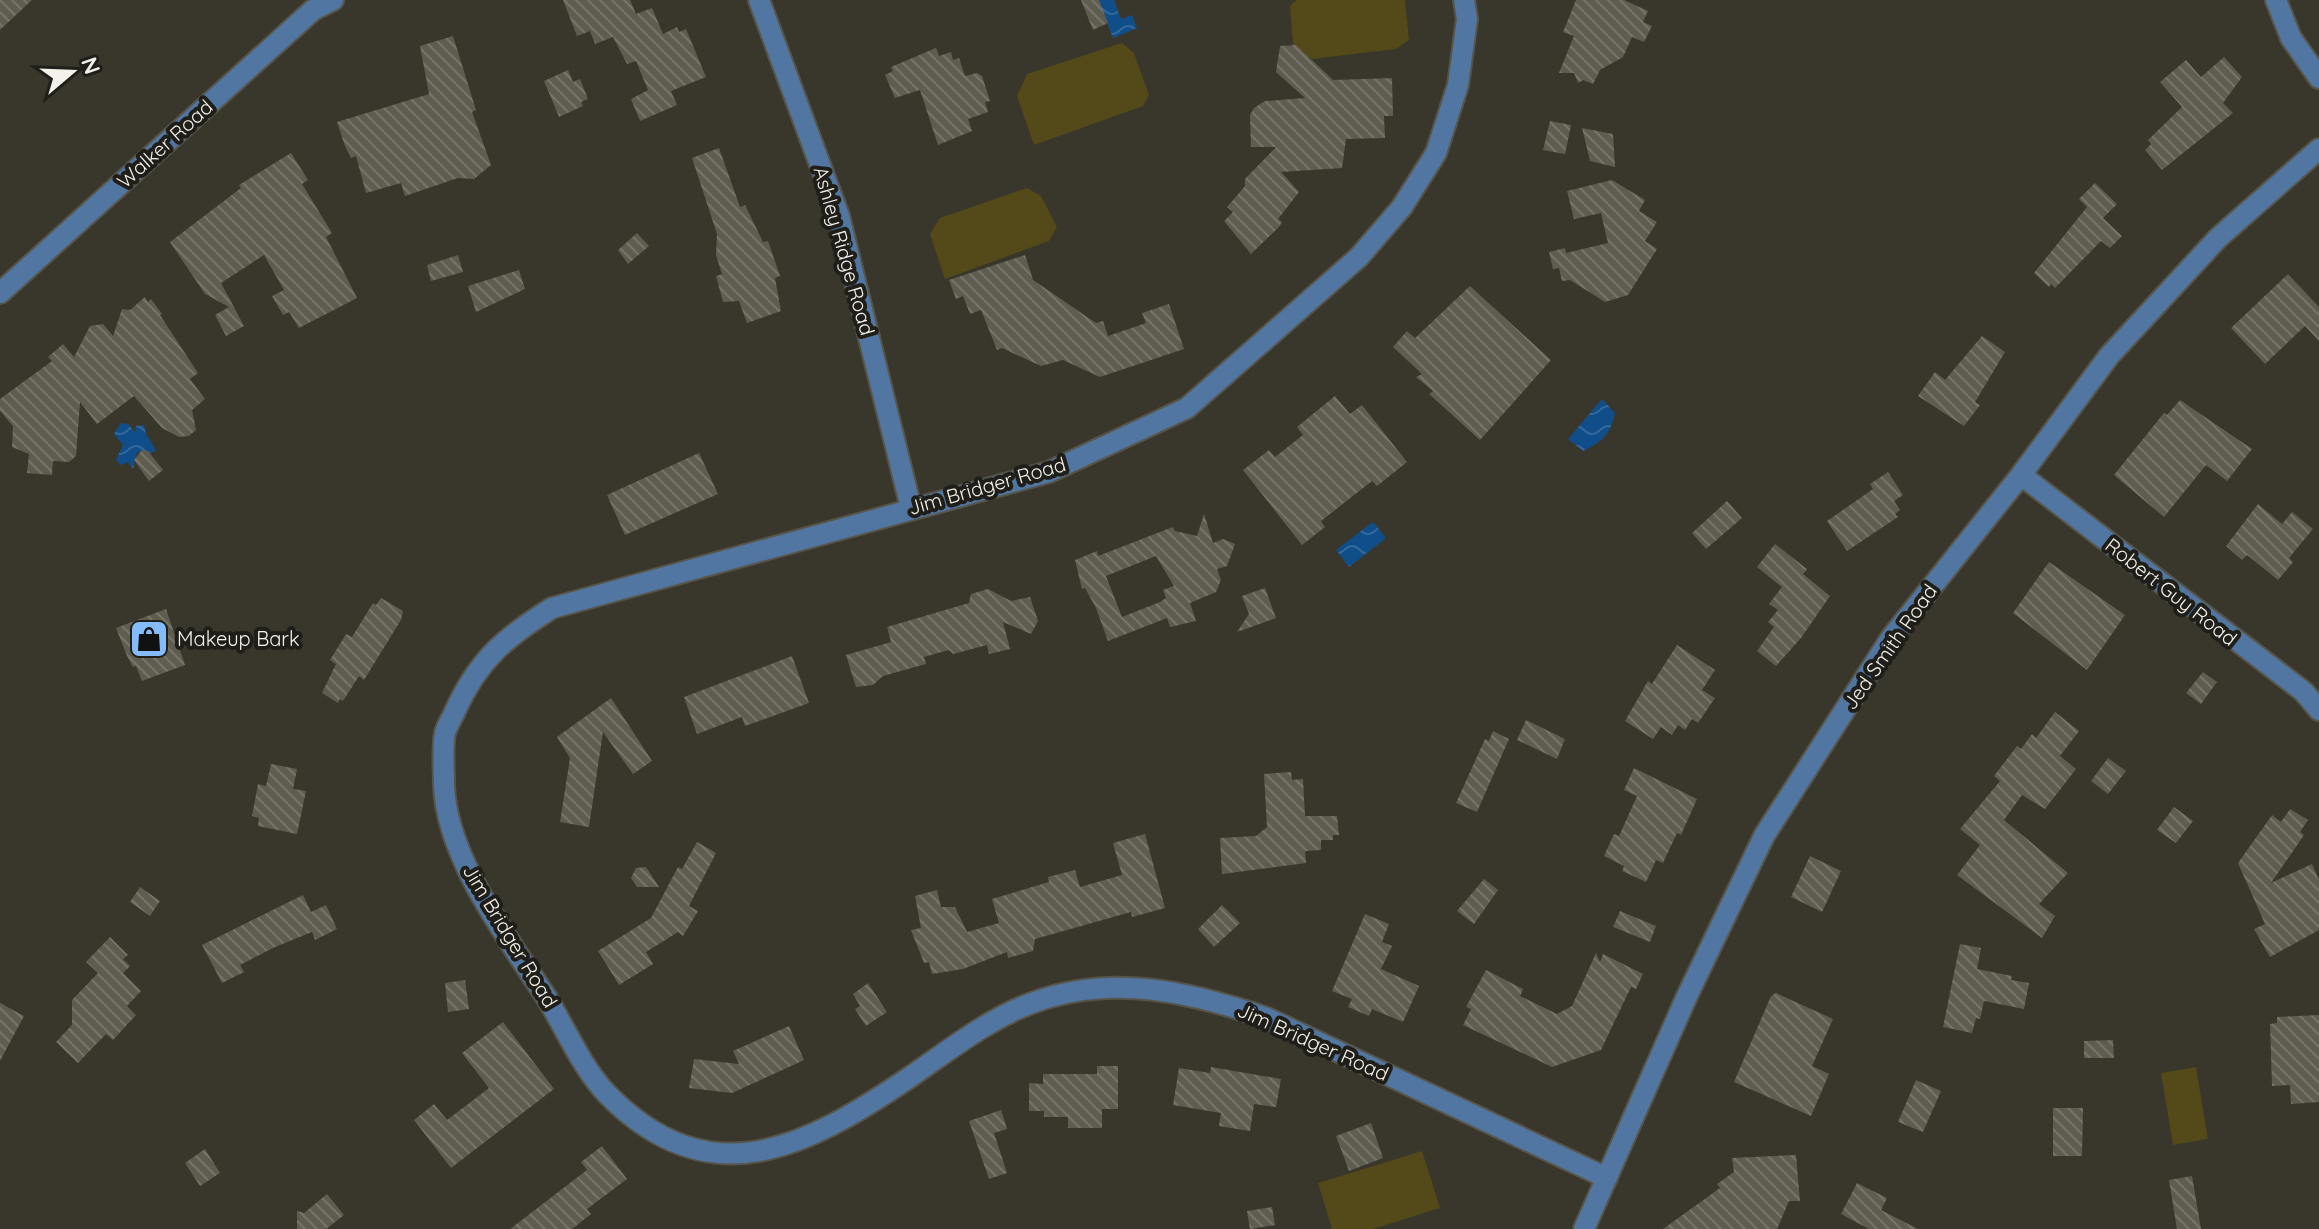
<svg xmlns="http://www.w3.org/2000/svg" width="2319" height="1229" font-family="Quicksand,sans-serif">
	<defs>
		<pattern id="water-waves" width="16" height="10" patternUnits="userSpaceOnUse" patternTransform="scale(2)"><rect width="16" height="10" fill="#104e8a"/><path d="M0 5q4-4 8 0t8 0" fill="none" stroke="#33689b"/></pattern>
		<pattern id="building-back-hatch" width="6" height="6" patternUnits="userSpaceOnUse" patternTransform="scale(2)"><rect width="6" height="6" fill="#5f5c50"/><path d="M-1 5l2 2M0 0l6 6M5-1l2 2" fill="none" stroke="#777469"/></pattern>
	</defs>
	<rect width="100%" height="100%" fill="#39372b"/>
	<path fill="#534919" d="M1297,0H1405L1409,40L1396,49L1312,59L1293,45L1290,6Z
		M1122,43L1134,53L1149,95L1143,106L1034,145L1017,96L1027,74Z
		M1027,188L1041,196L1057,227L1049,241L945,279L930,234L940,218Z
		M2196,1067L2208,1139L2173,1145L2161,1073Z
		M1422,1151L1440,1208L1373,1229H1332L1318,1183Z"/>
	<path fill="url(#water-waves)" d="M1098,0H1114L1121,19L1132,15L1137,28L1113,38Z
		M1602,399L1615,413C1610,435 1603,441 1583,451L1568,439Z
		M121,423L128,424L135,432L136,426L144,425L146,434L156,450L151,453L137,452L133,469L128,462L121,465L116,460L123,445L114,434Z
		M1373,522L1386,538L1349,567L1336,550Z"/>
	<path fill="url(#building-back-hatch)" fill-rule="evenodd" d="M0,0H32L0,30Z
		M563,0H630L636,14L652,8L663,34L677,27L679,32L686,29L706,77L671,91L677,105L640,121L631,99L648,90L636,61L627,64L613,37L595,44L590,31L577,36Z
		M1081,0H1099L1108,23L1093,30Z
		M1576,0H1624L1648,11L1643,22L1652,26L1644,42L1632,37L1623,57L1600,70L1593,84L1583,80L1578,83L1574,73H1559L1574,36L1563,32Z
		M453,36L476,110L472,112L491,165L474,179L458,178L405,196L401,183L366,193L356,156L351,158L345,146L337,122L429,94L420,46Z
		M1296,45L1333,80L1392,78L1393,116H1384L1385,138L1346,139L1342,168L1281,172L1299,192L1278,219L1282,222L1279,227L1251,254L1224,221L1233,212L1227,207L1245,186V179L1276,147H1251L1250,115L1254,108L1265,101L1305,98L1276,72L1280,46Z
		M936,48L939,56L951,52L953,60L959,58L965,76L977,73L982,76L990,101L985,102L988,112L968,119L972,131L938,145L920,90L895,98L885,75L893,71L891,67Z
		M2224,57L2242,77L2223,103L2233,113L2162,170L2145,150L2151,144L2148,140L2182,107L2160,82L2186,60L2201,77Z
		M568,70L573,82L580,79L588,99L581,102L583,106L559,117L544,81Z
		M1550,121L1571,125L1565,154L1543,150Z
		M1582,128L1613,134L1615,167L1590,161Z
		M719,148L740,207L745,205L763,242L768,241L780,276L775,278L781,311L747,323L739,301L723,302L716,276L722,274L716,255L717,234L692,158Z
		M291,153L308,180L302,184L332,233L326,237L357,298L299,328L289,312L283,315L272,296L284,290L264,255L221,283L244,326L226,336L215,315L229,307L205,294L170,242L241,188L239,185Z
		M1612,180L1645,200L1639,211L1657,222L1645,241L1657,249L1628,295L1605,302L1570,280L1562,281L1559,268L1553,269L1549,252L1565,248L1566,253L1608,243L1601,213L1574,219L1567,191Z
		M2095,183L2117,204L2103,218L2122,236L2110,248L2101,241L2055,288L2051,284L2049,287L2034,273L2087,207L2079,199Z
		M637,233L649,246L628,264L618,250Z
		M458,255L463,272L431,281L427,265Z
		M1025,255L1033,280L1096,323L1103,321L1108,336L1146,323L1142,313L1169,304L1184,349L1100,377L1063,360L1041,366L1002,348L997,350L981,310L970,314L963,296L956,299L949,280Z
		M519,270L525,289L476,312L468,286Z
		M2288,274L2319,307V341L2305,326L2265,364L2231,328Z
		M1470,286L1551,360L1480,440L1429,394L1433,391L1416,377L1422,374L1393,347L1407,331L1415,338Z
		M145,297L148,302L151,299L162,314L160,315L198,373L190,379L205,399L192,410L196,430L189,436L179,437L162,428L134,396L97,424L80,402L76,456L69,462L53,461L52,475L27,473L29,454L12,447L13,426L0,411V399L52,361L48,357L63,344L74,357L90,326L103,324L113,336L122,309L130,310Z
		M1982,336L2005,352L1975,402L1980,405L1964,426L1918,396L1935,372L1945,380Z
		M1335,396L1350,414L1362,405L1407,462L1377,486L1372,481L1321,521L1325,527L1302,545L1243,470L1269,450L1275,457L1303,435L1297,427Z
		M2180,400L2252,449L2227,481L2206,465L2164,517L2114,475L2164,413L2167,415Z
		M142,450L148,451L163,470L149,481L134,460Z
		M699,453L718,494L625,535L607,495Z
		M1888,472L1903,495L1894,501L1900,510L1895,514L1898,517L1847,551L1827,521L1873,489L1870,484Z
		M1727,501L1742,518L1706,549L1692,533Z
		M2258,504L2282,524L2292,512L2313,529L2289,558L2293,562L2278,580L2247,555L2242,560L2226,546Z
		M1204,514L1213,543L1223,539L1235,544L1227,566L1217,569L1221,580L1216,592L1190,603L1196,621L1170,627L1167,618L1108,641L1096,608L1085,588L1082,589L1075,560L1097,551L1098,556L1173,527L1175,531L1197,536ZM1156,556L1174,586L1163,590L1166,598L1160,602L1122,617L1106,576Z
		M1775,544L1807,569L1803,574L1830,596L1801,638L1776,666L1757,651L1774,627L1768,622L1778,610L1769,604L1782,587L1757,567Z
		M2049,562L2125,615L2087,670L2013,613Z
		M1265,588L1276,618L1237,632L1249,614L1242,596Z
		M988,589L1011,601L1030,597L1038,621L1031,634L1003,622L1010,649L989,654L987,645L953,654L949,650L924,657L926,664L883,676L873,685L856,687L846,655L891,642L887,627L969,603L971,594Z
		M381,598L403,611L401,620L364,680L359,676L343,701L340,699L338,703L322,693L336,664L330,660L346,634L352,637L373,603L376,605Z
		M166,609L185,665L142,681L136,666L133,667L127,656L116,628Z
		M1677,645L1715,670L1702,690L1715,698L1698,723L1692,719L1685,730L1678,725L1672,735L1661,727L1653,739L1625,721L1648,681L1652,684Z
		M792,656L809,703L745,726L742,717L697,734L684,697Z
		M2203,672L2217,682L2201,704L2186,693Z
		M611,698L652,761L633,774L603,732L589,827L560,822L570,758L557,737Z
		M2055,712L2079,731L2060,756L2076,769L2045,809L2022,795L2004,820L2068,873L2039,904L2055,916L2042,938L1957,875L1980,845L1960,829L2000,781L1994,776L2017,746L2021,749L2032,734L2036,738Z
		M1526,720L1565,739L1557,759L1517,740Z
		M1493,731L1509,739L1477,812L1456,803L1485,739L1489,741Z
		M2108,758L2126,771L2108,794L2091,781Z
		M271,764L297,769L293,789L306,791L297,834L258,826L259,818L252,816L258,784L266,786Z
		M1634,768L1697,799L1681,835L1677,833L1663,863L1656,860L1646,882L1622,871L1624,866L1604,856L1614,834L1619,836L1637,796L1624,790Z
		M1291,772L1292,780L1303,779L1305,816H1337L1339,835H1333V840H1321V850L1305,851L1306,863L1222,874L1220,838L1256,836L1267,827L1264,774Z
		M2174,807L2193,821L2176,843L2157,830Z
		M2290,809L2308,820L2300,832L2304,835L2271,883L2312,864L2319,880V930L2270,957L2254,929L2265,924L2238,863L2272,815L2281,822Z
		M1145,834L1165,908L1132,917L1131,912L1035,939L1033,951L1008,958L1007,952L963,969L932,974L929,962L924,963L911,930L921,928L915,896L937,890L941,907H955L967,932L999,923L992,899L1049,882L1048,877L1075,870L1080,887L1122,875L1113,843Z
		M697,842L716,853L689,906L698,911L683,936L678,932L646,952L653,964L619,985L598,951L651,918L678,867L682,869Z
		M1810,856L1841,871L1822,912L1791,897Z
		M646,867L659,887H637L631,878L636,868Z
		M1484,879L1498,890L1474,924L1457,911Z
		M140,887L160,901L150,916L130,902Z
		M303,895L311,912L326,905L337,929L315,940L312,932L275,947L240,965L244,972L222,983L202,945Z
		M1222,905L1240,923L1214,947L1198,929Z
		M1620,911L1656,926L1650,942L1613,927Z
		M1365,914L1389,924L1382,942L1392,946L1381,969L1419,986L1403,1022L1372,1009L1369,1016L1348,1007L1352,999L1332,991Z
		M110,937L128,955L123,959L130,966L123,973L141,991L127,1006L136,1015L113,1040L106,1034L78,1063L56,1042L72,1025V1000L98,973L86,962Z
		M1960,944L1981,948L1977,969L2012,976L2011,980L2029,983L2024,1009L1984,1001L1980,1019L1976,1018L1972,1033L1943,1027Z
		M1596,953L1600,962L1603,954L1643,974L1636,989L1631,987L1601,1050L1552,1067L1463,1025L1471,1009L1466,1007L1486,970L1523,989L1520,996L1557,1014L1572,1006Z
		M465,980L469,1009L448,1012L445,983Z
		M868,983L887,1012L866,1026L855,1009L860,1006L853,994Z
		M1776,993L1833,1019L1812,1066L1829,1074L1811,1116L1734,1082L1771,996Z
		M0,1003L24,1016L0,1061Z
		M2319,1015V1102L2291,1104L2290,1085L2272,1086L2270,1024L2277,1023V1017Z
		M503,1022L554,1089L451,1168L414,1120L434,1104L447,1120L489,1088L462,1053Z
		M789,1026L804,1060L800,1062L732,1093L689,1088L694,1059L739,1064L733,1051Z
		M2113,1040L2114,1058H2084V1041Z
		M1097,1066H1118V1109H1102V1128H1068V1117H1044V1111H1029V1083L1043,1084V1074H1097Z
		M1211,1067L1281,1079L1276,1107L1254,1104L1250,1131L1219,1126L1221,1113L1173,1105L1179,1068L1210,1073Z
		M1916,1080L1941,1091L1923,1132L1898,1122Z
		M2053,1108H2083L2082,1156H2053Z
		M1001,1110L1007,1129L994,1133L1007,1173L989,1179L969,1121Z
		M1371,1123L1383,1158L1349,1171L1336,1136Z
		M602,1146L627,1179L587,1209L591,1214L572,1229H510L587,1170L581,1162Z
		M205,1149L220,1173L200,1186L185,1163Z
		M1796,1155L1800,1201H1789L1777,1229H1663L1720,1188L1717,1184L1734,1172L1732,1158Z
		M2192,1176L2201,1229H2177L2169,1180Z
		M1857,1183L1887,1198L1881,1210L1918,1229H1869L1841,1214Z
		M327,1194L344,1215L326,1229H297V1211L304,1213Z
		M1272,1207L1275,1225L1250,1229L1247,1211Z"/>
	<g fill="none" stroke-linecap="round" stroke-linejoin="round">
		<defs>
			<path id="street" d="M759,0L839,216L911,508
				M1464,0L1467,19L1458,85L1436,153L1402,207L1359,257L1187,408L1049,472L552,608C506,637 479,659 456,709C453,717 447,725 445,733C442,748 444,770 444,785C446,858 510,941 548,1000C566,1030 583,1069 607,1094C710,1199 807,1147 910,1077C948,1051 988,1019 1032,1003C1111,973 1191,992 1267,1018L1607,1178
				M2276,0L2291,38L2319,78
				M0,293L313,10L333,0
				M2021,475L2304,692L2319,710
				M1584,1229L1687,996L1764,836L1891,638L2021,475L2109,356L2218,238L2319,149"/>
		</defs>
		<use href="#street" stroke="#57554a" stroke-width="24"/>
		<use href="#street" stroke="#5176a1" stroke-width="20"/>
	</g>
	<defs>
		<symbol id="shop-square" viewBox="-11 -11 22 22"><rect x="-9" y="-9" width="18" height="18" rx="4" fill="#84bcfb" stroke="#1f1e19"/><path d="M-5-2.5h2.3a2.7 3.5 0 0 1 5.4 0H5L5.5 6h-11ZM-1.5-2.5h3a1.5 2.3 0 0 0-3 0Z" fill="#111"/></symbol>
	</defs>
	<g fill-rule="evenodd">
		<use href="#shop-square" x="127" y="617" width="44" height="44"/>
	</g>
	<g text-anchor="middle" stroke-width="8" stroke-linejoin="round" paint-order="stroke">
		<g font-size="20" fill="#f4f2eb" stroke="#1f1e19">
			<text transform="translate(165 144) rotate(-42)" y="7">Walker Road</text>
			<text transform="translate(844 251) rotate(74)" y="7">Ashley Ridge Road</text>
			<text transform="translate(987 486) rotate(-16)" y="7">Jim Bridger Road</text>
			<text transform="translate(2171 592) rotate(38)" y="7">Robert Guy Road</text>
			<text transform="translate(1890 647) rotate(-55)" y="7">Jed Smith Road</text>
			<text transform="translate(510 936) rotate(59)" y="7">Jim Bridger Road</text>
			<text transform="translate(1313 1042) rotate(24)" y="7">Jim Bridger Road</text>
		</g>
		<g font-size="20" fill="#f4f2eb" stroke="#1f1e19" text-anchor="start">
			<text x="177" y="646">Makeup Bark</text>
		</g>
	</g>
	<g transform="translate(72 72) rotate(71)" stroke="#1f1e19" stroke-width="6" paint-order="stroke">
	<path d="M0-6L14 30L0 20L-14 30Z" fill="#f4f2eb"/>
	<text y="-12" font-size="22" font-weight="bold" text-anchor="middle" fill="#f4f2eb">N</text>
	</g>
</svg>
